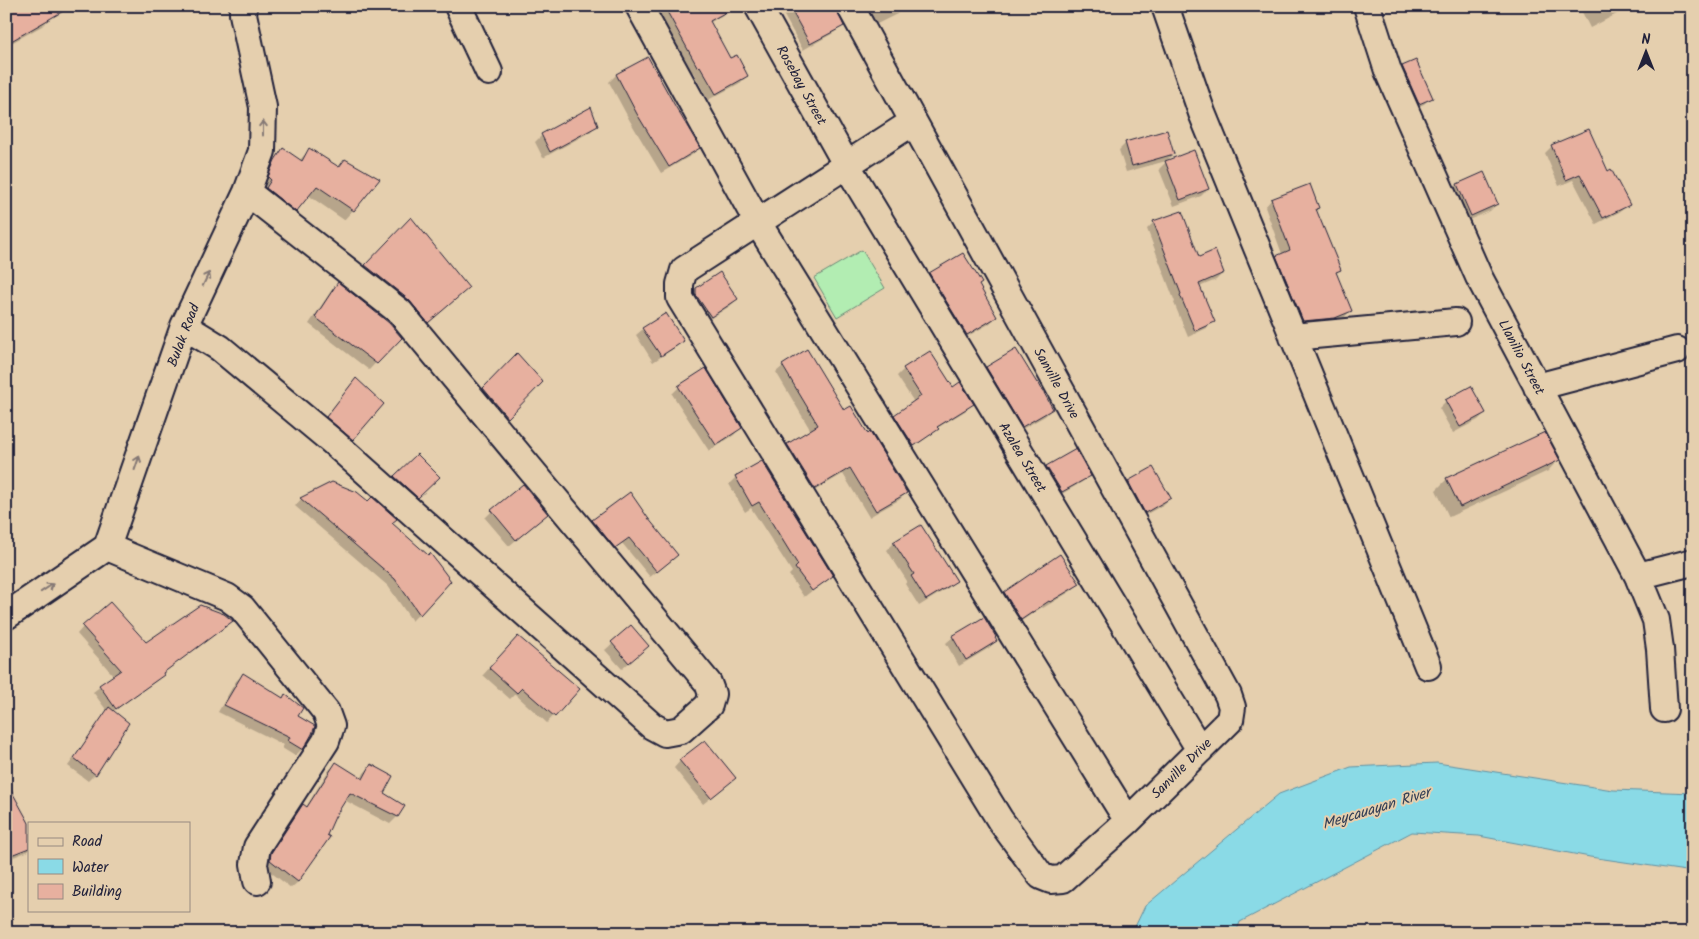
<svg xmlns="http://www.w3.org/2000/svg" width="1699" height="939" font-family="Kalam,sans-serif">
	<rect width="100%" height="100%" fill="#e5cfae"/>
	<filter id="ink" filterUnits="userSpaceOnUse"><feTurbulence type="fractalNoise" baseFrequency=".02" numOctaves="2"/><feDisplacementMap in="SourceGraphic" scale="10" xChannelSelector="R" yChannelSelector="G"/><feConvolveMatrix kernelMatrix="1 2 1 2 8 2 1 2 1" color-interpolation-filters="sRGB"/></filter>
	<g filter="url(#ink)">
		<path fill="#b2edb2" stroke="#6a8876" d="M862,250L885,288L837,317L814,278Z"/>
		<path fill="#8adae6" stroke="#6090a2" d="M1437,763L1613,790L1693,793V872L1590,857L1479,836L1412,832L1240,922L1236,933H1132L1145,906L1279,794L1351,767Z"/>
		<path fill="#0003" d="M6,6L51,17L42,26L6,46Z
			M578,6H593L582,12Z
			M652,6H738L709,23L729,60L747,76L740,83L708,100L693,72L690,74Z
			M765,6H834L842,25L835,32L803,50L782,12L771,18Z
			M857,6H904V7L897,14L869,28Z
			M1579,6H1632L1590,28Z
			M648,58L698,148L692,155L661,173L630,121L609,82L616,75Z
			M1403,67L1431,97L1424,104L1412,110L1396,74Z
			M597,125L590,132L543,158L535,142L542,135Z
			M1126,143L1173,154L1166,161L1126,172L1119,150Z
			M1552,146L1607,172L1628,204L1621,211L1596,224L1573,180L1559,186L1545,153Z
			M310,149L338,168L345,161L353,210L344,220L308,195L286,220L260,187L266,171L284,150L299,161Z
			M1166,162L1208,189L1201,196L1174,206L1159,169Z
			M1483,173L1497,204L1490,211L1464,222L1450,192L1457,185Z
			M1271,200L1318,208L1315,210L1340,270L1335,274L1350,311L1344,318L1327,324L1296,327L1270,263L1277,257L1282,254L1265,207Z
			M411,219L468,288L418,331L356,275Z
			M1154,222L1198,258L1223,273L1216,280L1199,287L1214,321L1207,328L1188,337L1174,303L1175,302L1147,229Z
			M930,274L996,317L989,324L959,341L923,281Z
			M338,284L400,337L369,370L309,324L331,291Z
			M696,289L737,299L730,306L703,323L689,296Z
			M643,329L682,340L676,347L653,362L636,335Z
			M517,355L541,382L500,424L477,396Z
			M783,366L844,411L906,493L899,500L869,517L843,474L807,495L781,452L788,445L811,431L776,372Z
			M987,368L1052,409L1045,416L1015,433L980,375Z
			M904,369L953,388L972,404L965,411L937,428L930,435L906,452L888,423L914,402L897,376Z
			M350,386L352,439L345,446L320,424Z
			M679,387L740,428L734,435L709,451L672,394Z
			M1446,401L1485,413L1478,420L1453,433L1439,408Z
			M417,456L438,477L411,504L388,484Z
			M1558,460L1548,471L1449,517L1436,490L1447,479Z
			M1047,467L1089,476L1082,482L1055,498L1040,474Z
			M1153,468L1170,498L1163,505L1138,519L1122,489L1128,482Z
			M736,477L831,576L804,597L789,575L792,572L751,508L745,512L729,484Z
			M332,483L391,523L450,581L412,621L388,586L295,506L301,499Z
			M630,494L671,561L650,577L622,543L609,553L587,527Z
			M492,511L547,514L509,546L485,518Z
			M894,543L955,581L948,588L919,606L905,584L907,581L887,550Z
			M1078,584L1071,591L1043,608L1042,607L1014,626L998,600L1005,593Z
			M232,621L162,674L156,681L112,712L95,774L88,781L68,766L107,711L93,692L114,676L77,634L83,627L146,644Z
			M631,627L640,653L622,669L605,650Z
			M953,637L994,638L996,641L989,648L959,666L946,643Z
			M511,644L578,689L547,723L515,694L510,699L483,675Z
			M243,675L282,699L285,696L296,716L302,749L295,756L282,748L284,745L218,712L236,681Z
			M680,761L727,785L703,804L674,768Z
			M336,764L361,779L364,773L371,766L383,794L403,807L397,817L390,824L344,800L325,835L329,837L298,882L291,888L264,867L265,861L296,812L303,805L306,807L329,770Z
			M6,811L29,826V851L11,858L6,865Z"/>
		<path fill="#e7b09f" stroke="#22223b" d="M6,6H72L6,44Z
			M664,6H737L710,21L730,58L737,55L748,76L716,94L700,66L698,68Z
			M789,6H835L844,26L810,44Z
			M648,57L674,104L700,148L669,167L637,114L616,74Z
			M1416,60L1433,98L1419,104L1402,66Z
			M591,107L598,126L550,152L541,134Z
			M1589,129L1608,171L1611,169L1630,205L1603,218L1580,174L1566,180L1551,145Z
			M1167,130L1174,154L1132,166L1125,142Z
			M283,148L302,161L309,148L339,167L345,159L380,179L354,211L317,186L296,212L266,188L271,180L268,177L275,160Z
			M1194,150L1209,189L1180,200L1165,161Z
			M1484,172L1498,204L1471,216L1457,184Z
			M1310,184L1319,208L1316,209L1341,270L1336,272L1352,311L1335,318L1303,321L1276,256L1290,250L1271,199Z
			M1182,211L1199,257L1215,250L1224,273L1199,284L1215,322L1195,331L1180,295L1181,294L1153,221Z
			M411,217L469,288L428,323L409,300L365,265Z
			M963,253L982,283L979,285L997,317L967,335L929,273Z
			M720,272L738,299L711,317L696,295V288Z
			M338,282L389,323L402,338L377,364L315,317Z
			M666,313L684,341L661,356L642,328Z
			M807,349L844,410L851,406L868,434L870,432L907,493L876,511L850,468L815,489L787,444L818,425L782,365Z
			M1016,349L1037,383L1038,382L1053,409L1022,427L986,367Z
			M930,351L953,387L960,382L974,404L937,427L939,429L914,446L894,415L921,396L903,368Z
			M517,353L543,382L508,418L483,388Z
			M706,368L742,428L716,445L678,386Z
			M356,378L384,404L353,440L326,417Z
			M1471,386L1486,413L1460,427L1445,400Z
			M1545,432L1560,460L1460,507L1446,478Z
			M1076,449L1091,476L1062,492L1046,466Z
			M417,454L440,477L418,498L394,476Z
			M762,461L833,576L812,591L795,568L798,565L759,502L752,506L735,476Z
			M1153,467L1171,498L1145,513L1128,481Z
			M332,482L357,492L368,501L372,497L397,519L392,523L428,555L430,553L451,581L420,615L395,579L300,498Z
			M523,484L548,514L516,540L491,510Z
			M630,492L648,518L678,555L657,572L629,538L615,548L592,520Z
			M921,525L957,581L926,600L911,576L914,574L893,542Z
			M1060,554L1080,584L1050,602L1049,601L1021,620L1004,592Z
			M110,602L146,642L200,605L224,614L233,621L163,673L164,675L116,709L99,685L121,670L82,626Z
			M984,617L996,637L995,638L997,641L966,660L952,636Z
			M631,625L649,646L629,663L611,642Z
			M518,636L580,689L555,717L522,688L517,693L489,668Z
			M243,673L283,698L285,694L303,708L298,716L315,726L312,734L303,750L288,741L290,737L224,705Z
			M109,707L129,723L96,775L74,758Z
			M705,740L736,778L711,798L679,760Z
			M336,762L363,779L371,764L393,776L384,793L405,806L398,817L350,793L335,817L327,835L330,837L298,882L270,860L271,853L303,804L307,807Z
			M6,781L29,823V848L6,857Z"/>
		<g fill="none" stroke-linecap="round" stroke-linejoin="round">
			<defs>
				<path id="minor" d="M458,6L489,72
					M639,6L758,223L1128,821
					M758,6L846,164L1200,750
					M850,6L1228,695L1232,707L1230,720L1128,821L1063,879L1051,880L1041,876L1000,820L680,298V284L684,270L913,122
					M1165,6L1202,113L1428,666
					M1367,6L1388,71L1479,277L1638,576L1656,620L1660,649L1664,709
					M184,326L220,348L333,442L652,726L665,733L681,730L709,705L712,694L708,683L400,312L247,192
					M1293,337L1456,322
					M1537,387L1677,350
					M107,547L227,597L242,608L326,712L331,726L326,741L257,847L254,864L257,881
					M1638,576L1693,562
					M6,616L107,547L184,326L247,192L262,151L263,107L243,14V6"/>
			</defs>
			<use href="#minor" stroke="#22223b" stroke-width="30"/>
			<use href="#minor" stroke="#e5cfae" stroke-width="26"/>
		</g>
		<defs><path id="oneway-shaft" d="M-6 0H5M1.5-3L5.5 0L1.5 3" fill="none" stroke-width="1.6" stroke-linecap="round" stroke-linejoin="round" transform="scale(1.25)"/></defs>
		<g stroke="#847874">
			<use href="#oneway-shaft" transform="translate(263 128) rotate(-90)"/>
			<use href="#oneway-shaft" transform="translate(206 279) rotate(-65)"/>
			<use href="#oneway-shaft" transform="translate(137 463) rotate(-71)"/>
			<use href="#oneway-shaft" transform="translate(47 588) rotate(-34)"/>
		</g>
	</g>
	<g text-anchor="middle" stroke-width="4" stroke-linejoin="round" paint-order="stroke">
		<g font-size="14" fill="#22223b" stroke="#e5cfae">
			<text transform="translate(802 85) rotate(61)" y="5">Rosebay Street</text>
			<text transform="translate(183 335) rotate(-69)" y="5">Bulak Road</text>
			<text transform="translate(1522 357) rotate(62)" y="5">Llanilio Street</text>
			<text transform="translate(1057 383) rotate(61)" y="5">Sanville Drive</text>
			<text transform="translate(1023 457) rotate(59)" y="5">Azalea Street</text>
			<text transform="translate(1181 768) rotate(-45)" y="5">Sanville Drive</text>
		</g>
		<g font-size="15" font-style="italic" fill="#323e55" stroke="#e5cfae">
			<text transform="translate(1376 808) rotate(-17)" y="5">Meycauayan River</text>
		</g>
	</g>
	<rect width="1699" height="939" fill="none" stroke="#e5cfae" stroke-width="25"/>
	<rect x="12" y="12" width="1674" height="914" fill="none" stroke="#22223b" stroke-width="2" filter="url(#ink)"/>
	<rect x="28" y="822" width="162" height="90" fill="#e5cfae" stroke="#978a80"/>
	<rect x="38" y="838" width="25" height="8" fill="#e5cfae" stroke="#978a80"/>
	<text x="72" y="846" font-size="15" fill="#22223b">Road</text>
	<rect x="38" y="859" width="25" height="15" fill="#8adae6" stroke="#978a80"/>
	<text x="72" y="872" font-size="15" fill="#22223b">Water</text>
	<rect x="38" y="884" width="25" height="15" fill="#e7b09f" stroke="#978a80"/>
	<text x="72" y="896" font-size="15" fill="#22223b">Building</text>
	<g transform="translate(1646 52)" stroke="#e5cfae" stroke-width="4" paint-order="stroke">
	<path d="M0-4L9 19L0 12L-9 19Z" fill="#22223b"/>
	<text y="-8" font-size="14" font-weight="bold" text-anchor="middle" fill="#22223b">N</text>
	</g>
</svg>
